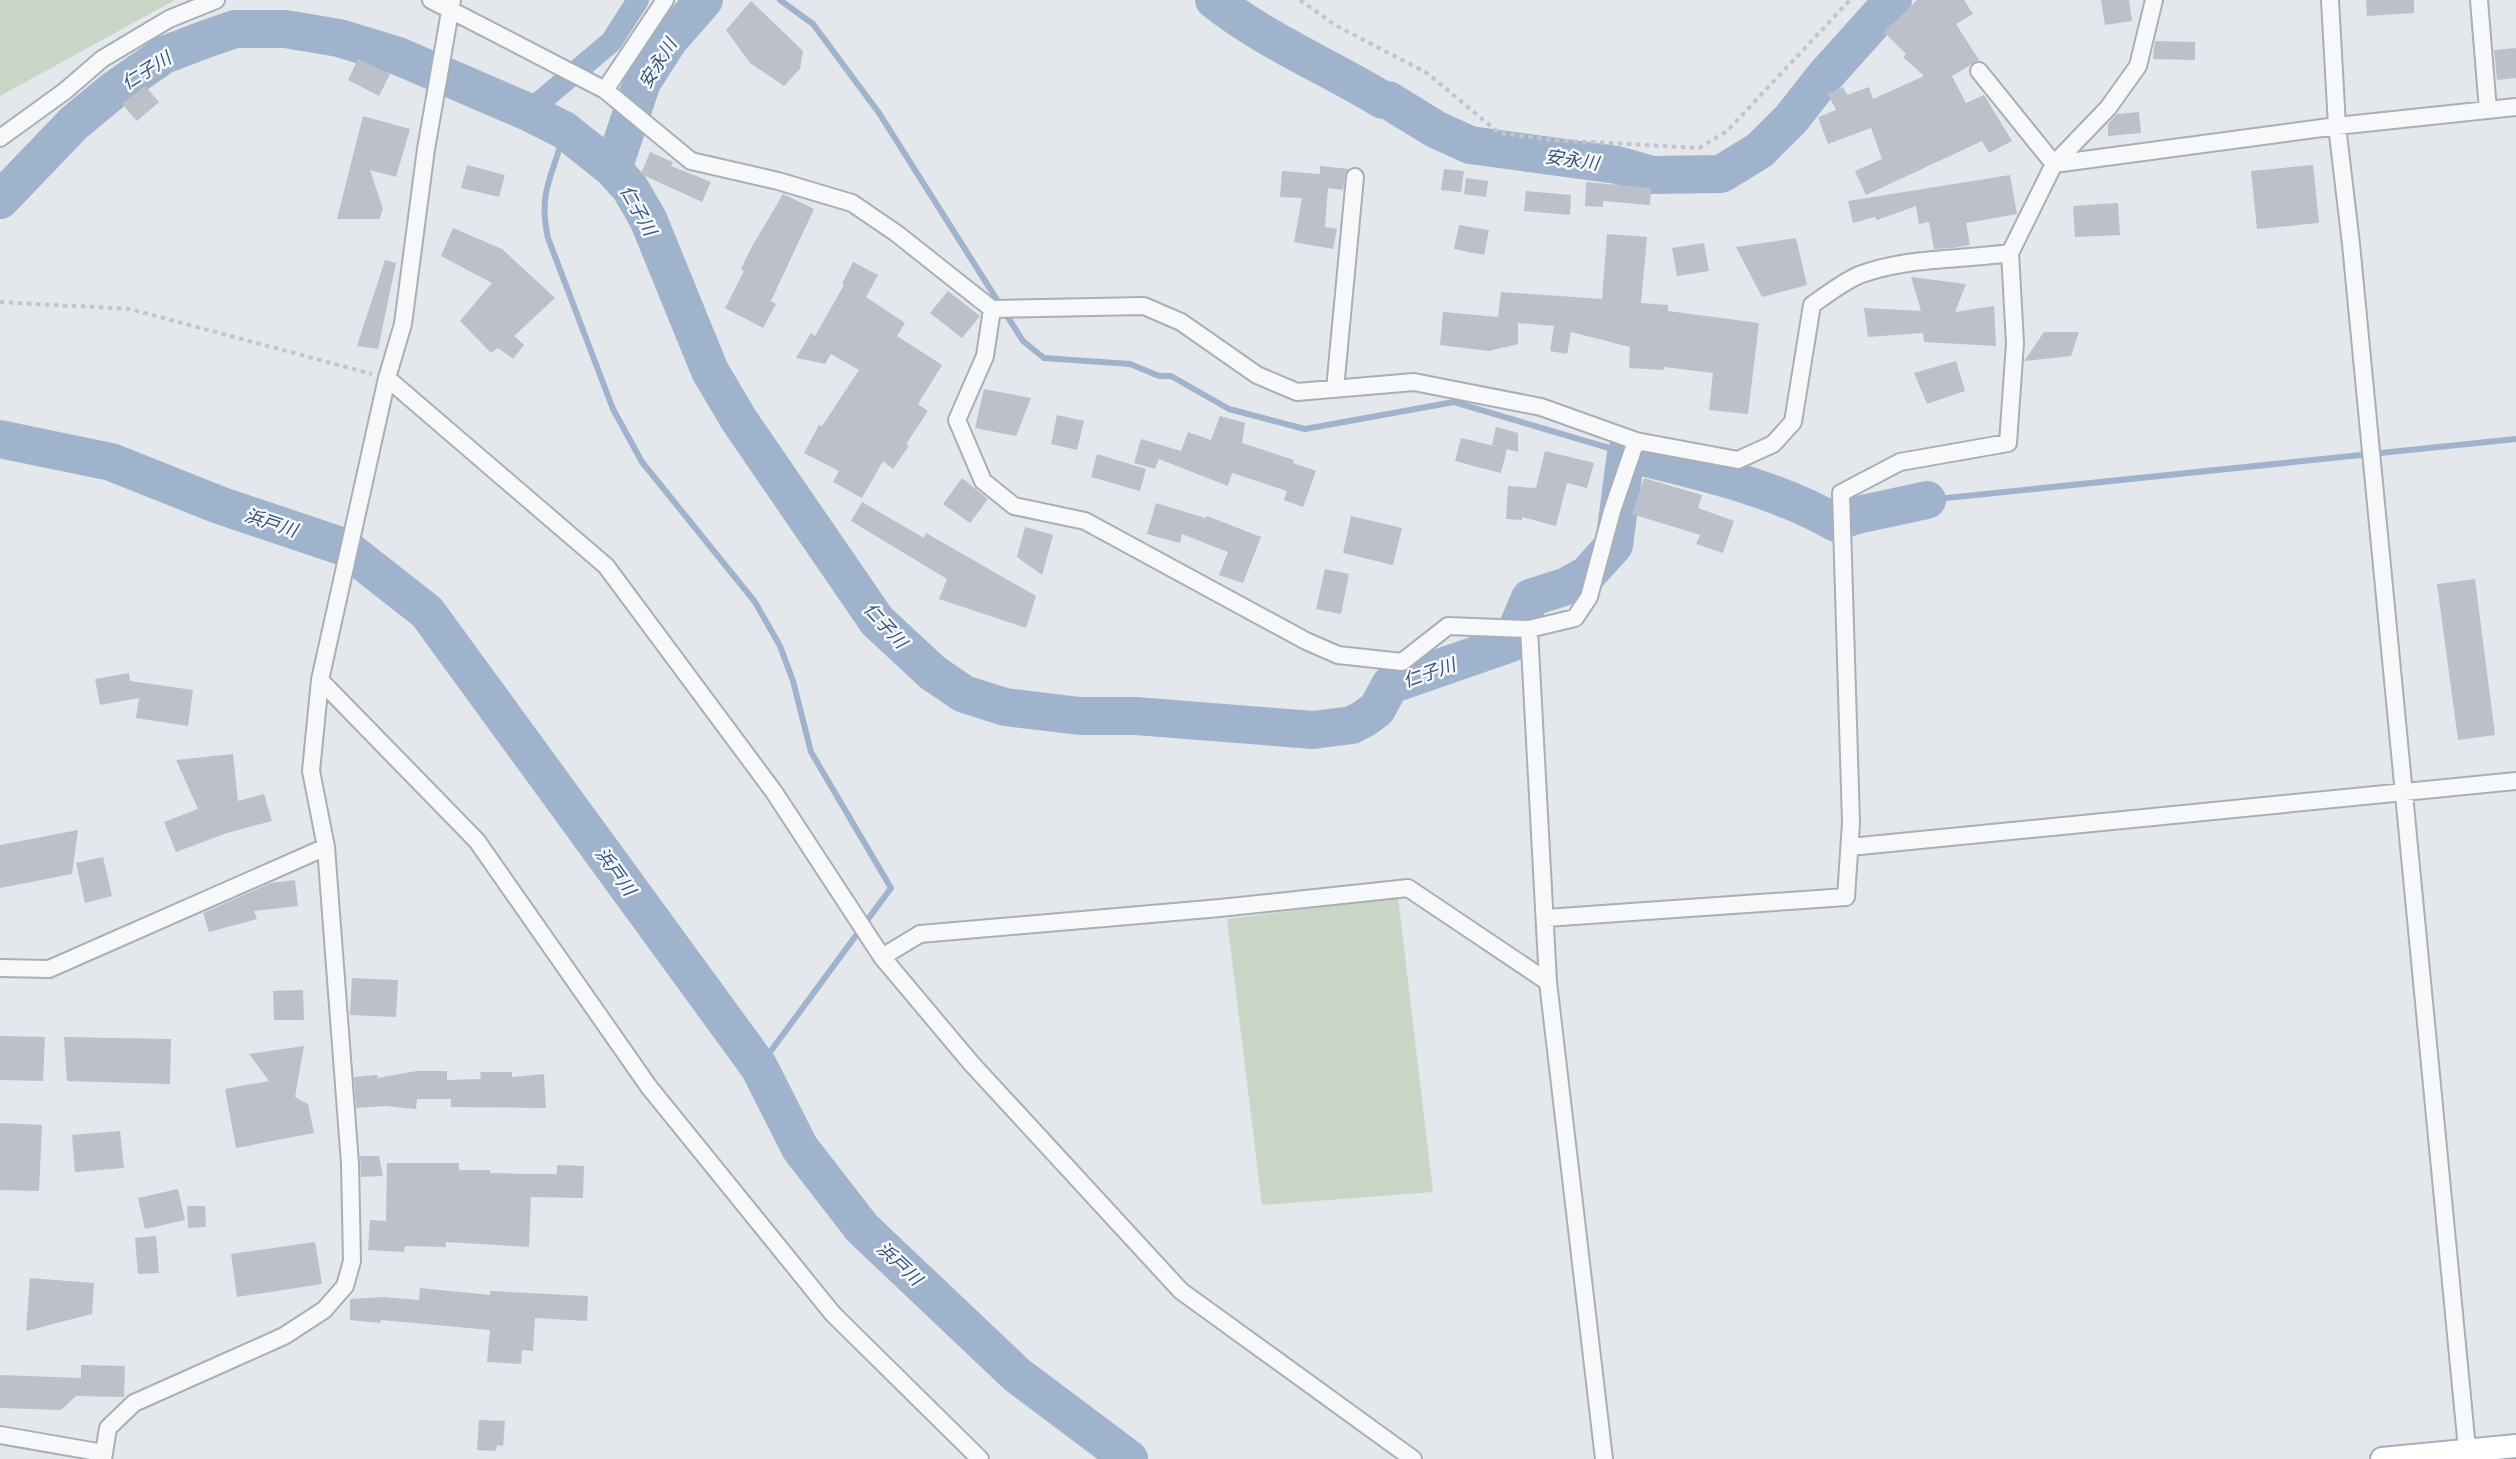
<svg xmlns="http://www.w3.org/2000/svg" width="2516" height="1459" font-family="Manrope,'Noto Sans JP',sans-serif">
  <rect width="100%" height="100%" fill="#e4e7ec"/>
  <path fill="#c9d6c5" d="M0,0H175L0,96Z
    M1398,897L1433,1192L1262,1205L1227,919Z"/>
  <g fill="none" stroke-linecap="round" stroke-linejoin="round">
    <path stroke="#9fb4cc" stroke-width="6" d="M780,0L813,24L879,113L1023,341L1044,358L1130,364L1159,376H1171L1229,409L1305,429L1454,402L1626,453
      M564,130C555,175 537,188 548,238L613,409L642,462L755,602L780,646L793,681L811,752L891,888L759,1067
      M1927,500L2516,439"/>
    <path stroke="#9fb4cc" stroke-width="22" d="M528,112L611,42L638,0"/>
    <path stroke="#9fb4cc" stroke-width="38" d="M1214,0C1264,40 1327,66 1383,100H1388L1435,129L1470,145L1617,165L1652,175L1721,174L1760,150L1791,119L1824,77L1893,0
      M613,169L642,82L669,40L704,0
      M0,200L74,123L115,89L164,55L206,39L235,29H285L339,38L398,56L528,112L564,130L613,169L630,188L648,219L710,371L739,420L877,621L933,673L964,694L1005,707L1080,716H1136L1313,730L1352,725L1365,718L1377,709L1390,685L1511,643L1530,598L1567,586L1587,575L1614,545L1626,453C1698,471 1771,486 1836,523L1853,516L1927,500
      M0,439L111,462L219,505L344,547L427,612L759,1067L800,1148L862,1228L1017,1375L1129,1459"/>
  </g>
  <path fill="#bbc0ca" d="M1917,0H1964L1973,14L1956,24L1979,60L1952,76L1966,103L1984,95L2012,141L1989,153L1982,141L1866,195L1855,171L1882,159L1871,128L1828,144L1818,117L1836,110L1828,94L1843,87L1847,95L1869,87L1873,99L1924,76L1903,57L1906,54L1884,32Z
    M2101,0H2129L2132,21L2105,25Z
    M2366,0H2414V13L2367,16Z
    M751,1L803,51L800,69L784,86L750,63L726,30Z
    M2155,41L2195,42V60L2153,59Z
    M2516,48V78L2497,80L2494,50Z
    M358,59L390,74L379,96L348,80Z
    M145,86L159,102L137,121L122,104Z
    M2139,112L2141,133L2108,136V124L2117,114Z
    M363,116L410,129L396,177L370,170L383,209L379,219H337Z
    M650,152L673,162L671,166L711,182L702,202L641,174Z
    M467,165L505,175L499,197L461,188Z
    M2313,165L2319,223L2257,229L2251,171Z
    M1320,166L1349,169L1345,175L1343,190L1328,188L1325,227L1337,229L1333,249L1294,242L1302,198L1280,197L1282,171L1320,174Z
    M1444,169L1464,171L1461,192L1441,190Z
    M2010,175L2017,214L1966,223L1970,245L1953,248L1934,249L1929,222L1919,224L1916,206L1877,220L1875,217L1853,223L1848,201Z
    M1466,178L1488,181L1486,197L1464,194Z
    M1586,182L1651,188L1650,205L1603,201V207L1585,206Z
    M1526,191L1571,195L1570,215L1524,211Z
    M783,194L814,209L771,301L776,304L763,328L725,308L744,271L741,269L750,250Z
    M2118,203L2120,235L2075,237L2073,206Z
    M1459,225L1489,230L1484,255L1454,249Z
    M453,228L502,249L555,298L514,336L524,345L513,359L498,348L491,353L460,321L492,283L441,256Z
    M1607,234L1647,237L1641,303L1668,305V311L1759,323L1748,414L1709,410L1713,373L1664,367V370L1629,368L1630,347L1571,332L1567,354L1550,351L1554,326L1518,323V344L1489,351L1440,345L1443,312L1498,317L1501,292L1602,299Z
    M1796,238L1807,285L1762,297L1736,247Z
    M1704,243L1709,271L1677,276L1672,248Z
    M385,260L396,263L378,349L357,346Z
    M853,262L878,275L866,297L905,323L897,336L942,365L918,404L928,411L906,444L909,446L893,469L883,461L862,498L833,482L839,471L804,453L819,425L822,426L859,370L831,354L825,364L796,358L811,333L815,336L844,285L842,284Z
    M1911,277L1966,284L1955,312L1994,306L1996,346L1924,342L1923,333L1868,337L1864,308L1921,311Z
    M948,291L980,316L962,338L930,313Z
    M2044,332H2079L2071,356L2024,361Z
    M1956,361L1965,391L1927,404L1914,373Z
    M984,389L1031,398L1016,436L975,428Z
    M1057,415L1084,421L1077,450L1051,444Z
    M1220,416L1245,423L1242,443L1294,460L1293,463L1316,471L1303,507L1284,500L1287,491L1232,473L1228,486L1159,459L1155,469L1134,463L1141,439L1181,451L1188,432L1211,440Z
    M1496,427L1518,433V452L1492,445Z
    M1461,438L1507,449L1501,473L1455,461Z
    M1545,451L1594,463L1587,488L1567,483L1556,526L1522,517V520L1506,519L1508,486L1536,488Z
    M1097,454L1146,469L1140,491L1091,477Z
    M962,478L988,499L970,523L943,504Z
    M1644,478L1702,495L1698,508L1734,521L1723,553L1696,544L1700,535L1632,514Z
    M862,502L924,538L926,533L1036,596L1026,628L939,599L947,579L851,521Z
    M1156,503L1205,518L1207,516L1261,537L1243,583L1219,575L1228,552L1182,534L1180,543L1147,534Z
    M1351,516L1402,528L1393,565L1343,553Z
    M1025,527L1053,535L1042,575L1017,557Z
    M1325,569L1349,574L1341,614L1316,609Z
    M2475,579L2495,735L2458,740L2437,584Z
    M129,673L130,681L193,690L188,726L136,718L139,698L100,705L95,679Z
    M233,754L238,801L264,794L272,821L227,833L176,852L164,822L198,809L176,760Z
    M78,830L72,874L0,888V845Z
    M103,857L112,896L85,903L76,863Z
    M295,880L298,906L254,911L257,919L209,932L203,913L271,883Z
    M352,978L398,980L396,1017L350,1015Z
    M303,990L304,1020H274L273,991Z
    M0,1036L45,1037L43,1081L0,1080Z
    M64,1037L171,1039L170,1084L67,1081Z
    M304,1046L295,1097L308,1104L314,1133L236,1148L225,1089L269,1081L249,1054Z
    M417,1071H447V1080L481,1079L480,1072H512V1077L544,1074L546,1108L451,1107V1099H417L416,1109L385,1106L356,1108L354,1077L377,1075L378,1078Z
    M0,1123L42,1125L39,1191L0,1190Z
    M120,1131L124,1168L75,1172L72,1135Z
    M360,1156H379L383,1176L361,1177Z
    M387,1163H459V1170H490V1173L523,1174H557V1165L584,1166L583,1198L531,1197L529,1247L446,1242V1247L405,1246L404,1252L368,1250L370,1220L386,1221Z
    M178,1189L185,1220L145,1229L138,1198Z
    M187,1206H205L206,1227L188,1228Z
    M156,1236L159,1273L138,1274L135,1238Z
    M315,1242L322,1284L237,1297L231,1254Z
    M30,1278L94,1283L92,1314L26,1331Z
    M420,1288L490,1295V1291L588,1296L587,1321L535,1318L533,1351L522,1350L521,1364L487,1362L490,1330L381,1320L380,1323L350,1320V1299L384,1297L419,1300Z
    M81,1365L125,1366L124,1397L76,1396L61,1410L0,1408V1375L81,1378Z
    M479,1420L505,1421L503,1446L497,1445L496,1451L477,1450Z"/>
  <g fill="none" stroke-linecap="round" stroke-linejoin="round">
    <defs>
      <path id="street" d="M431,0L605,90L691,161L778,181L852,203L896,233L992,309L1144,306L1181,322L1257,375L1297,392L1414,382L1541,407L1636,441L1738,460L1773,444L1793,422L1812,305C1826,295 1843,282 1859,275C1907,257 1960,260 2010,253
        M2330,0L2337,126L2351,244L2468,1459
        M2479,0L2488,110
        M1979,71L2054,164
        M605,90L665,0
        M0,138L65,91L102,59L169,19L216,0
        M2054,164L2337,126L2516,107
        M992,309L985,356L957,420L983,481L1014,506L1085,521L1306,641L1338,655L1402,662L1448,626L1529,629L1575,618L1589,597L1612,511L1636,441
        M387,378L606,566L774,792L882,957L971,1063L1181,1291L1413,1459
        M1335,389L1355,177
        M1529,629L1548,982L1604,1459
        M320,680L477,841L649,1087L833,1314L980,1459
        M1850,847L2516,781
        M1546,918L1846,897L1851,823L1841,493L1900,462L2008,443L2015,343L2010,253L2054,164L2108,108L2138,66L2154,0
        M882,957L920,934L1220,908L1408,888L1548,982
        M0,968L49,969L326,847
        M0,1435L103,1453
        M103,1459L108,1428L134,1403L284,1336L324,1310L345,1286L352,1261L350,1164L326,847L311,771L320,680L387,378L403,324L426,149L452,0"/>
      <path id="secondary" d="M2382,1459L2516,1446"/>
    </defs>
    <use href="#street" stroke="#a9aeb7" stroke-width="20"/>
    <use href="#secondary" stroke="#a9aeb7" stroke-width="26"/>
    <path stroke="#c2c5cb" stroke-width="4" stroke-dasharray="4.5 4.5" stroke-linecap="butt" d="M1300,0L1335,25L1427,73L1499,133L1552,140L1699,148L1727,131L1850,0
      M0,302L130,309L372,374"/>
    <use href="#street" stroke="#f7f8fa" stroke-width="16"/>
    <use href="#secondary" stroke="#fff" stroke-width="22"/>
  </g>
  <g text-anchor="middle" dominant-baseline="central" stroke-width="5" stroke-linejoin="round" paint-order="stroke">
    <g font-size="18" font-style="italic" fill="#34527a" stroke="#f4f6f9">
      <text transform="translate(657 63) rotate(-58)">安永川</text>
      <text transform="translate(146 70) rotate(-32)">仁子川</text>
      <text transform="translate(1572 159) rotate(8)">安永川</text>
      <text transform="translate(639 210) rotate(61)">仁子川</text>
      <text transform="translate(271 522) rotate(18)">浜戸川</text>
      <text transform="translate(886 625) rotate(48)">仁子川</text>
      <text transform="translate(1429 672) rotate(-19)">仁子川</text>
      <text transform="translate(616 871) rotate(54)">浜戸川</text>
      <text transform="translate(900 1263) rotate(43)">浜戸川</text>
    </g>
  </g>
</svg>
